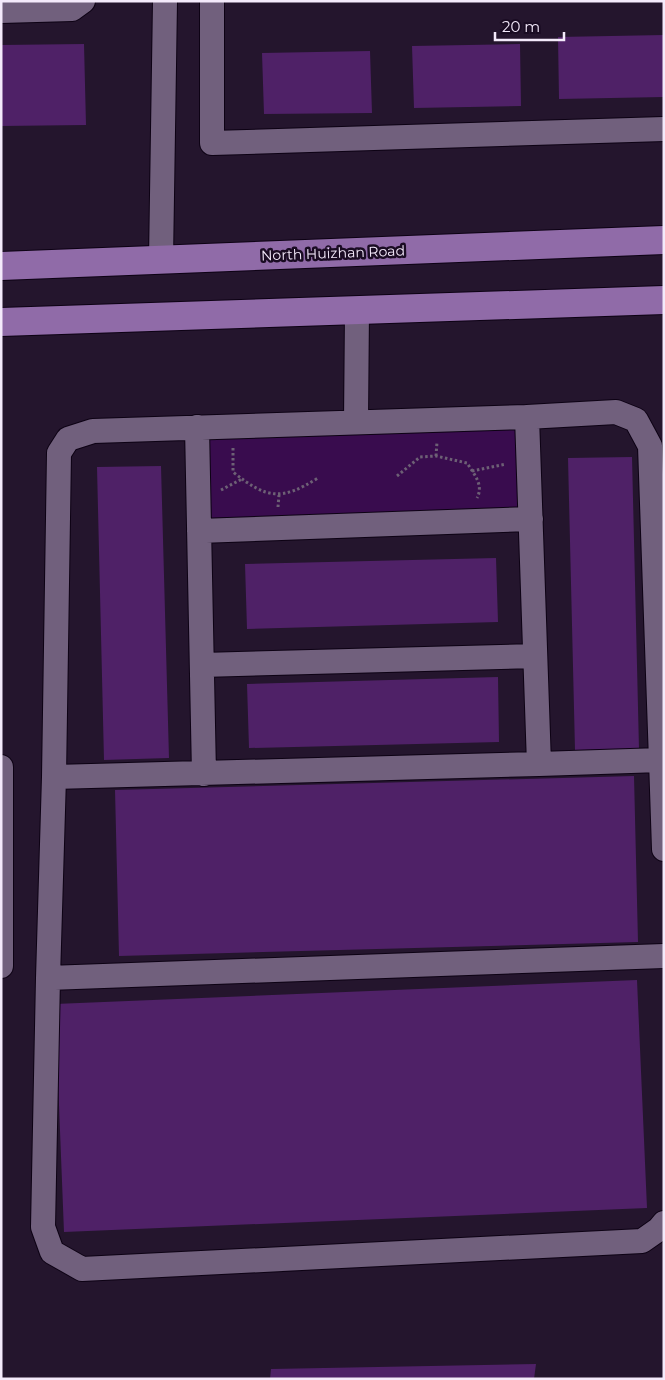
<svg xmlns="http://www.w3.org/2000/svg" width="665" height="1380" font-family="Montserrat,sans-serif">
  <rect width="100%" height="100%" fill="#24152d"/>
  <path fill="#390c4e" d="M527,417L531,519L199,531L197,427Z"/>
  <path fill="#4f2167" d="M664,35V97L559,99L558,37Z
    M84,44L86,125L1,126V45Z
    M520,44L521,106L414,108L412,46Z
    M370,51L372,113L264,114L262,53Z
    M632,457L639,749L575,750L568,458Z
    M161,466L169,758L104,760L97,467Z
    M496,558L498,622L247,629L245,564Z
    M498,677L499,742L249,748L247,684Z
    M634,776L638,942L119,956L115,790Z
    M637,980L647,1208L64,1232L55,1004Z
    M536,1364L534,1379H270L271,1369Z"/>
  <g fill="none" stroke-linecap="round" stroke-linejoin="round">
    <defs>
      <path id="minor" d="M212,1V143L664,129
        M1,11L72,9L83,1
        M161,260L165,1
        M527,417L616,412L636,420L650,446L661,760
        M356,422L357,310
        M197,427L204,774
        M199,531L531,519
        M202,665L535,656
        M1,767V966
        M54,777L539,764
        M664,849L661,760L539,764L527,417L93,431L68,439L59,453L54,777L48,978L664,956
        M48,978L43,1227L52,1252L82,1269L642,1241L659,1229L664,1223"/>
      <path id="major" d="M1,266L664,240
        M1,322L664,300"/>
    </defs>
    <use href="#minor" stroke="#0d0214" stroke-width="26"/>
    <use href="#major" stroke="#0d0214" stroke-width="30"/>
    <path stroke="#6d6075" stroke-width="3" stroke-dasharray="2.5 2.5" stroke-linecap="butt" d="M233,448V472C267,499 281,501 318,478
      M436,456L437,442
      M472,471L506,464
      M397,476L420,457L436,456L467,463C474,474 484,485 477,498
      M221,490L242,479
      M278,507L279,495"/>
    <use href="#minor" stroke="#71607d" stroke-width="24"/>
    <use href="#major" stroke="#906ba8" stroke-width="28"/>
  </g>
  <g text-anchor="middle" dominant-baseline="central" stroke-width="5" stroke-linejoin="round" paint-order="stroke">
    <g font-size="14" fill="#f4eafb" stroke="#1a0c23">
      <text transform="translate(333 253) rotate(-2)">North Huizhan Road</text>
    </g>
  </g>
  <rect width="665" height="1380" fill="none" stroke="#f4eafb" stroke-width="5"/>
  <path d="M495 32v8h69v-8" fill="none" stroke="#f4eafb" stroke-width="2.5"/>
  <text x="502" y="32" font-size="15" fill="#f4eafb" stroke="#1a0c23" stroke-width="4" paint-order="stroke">20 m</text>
</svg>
